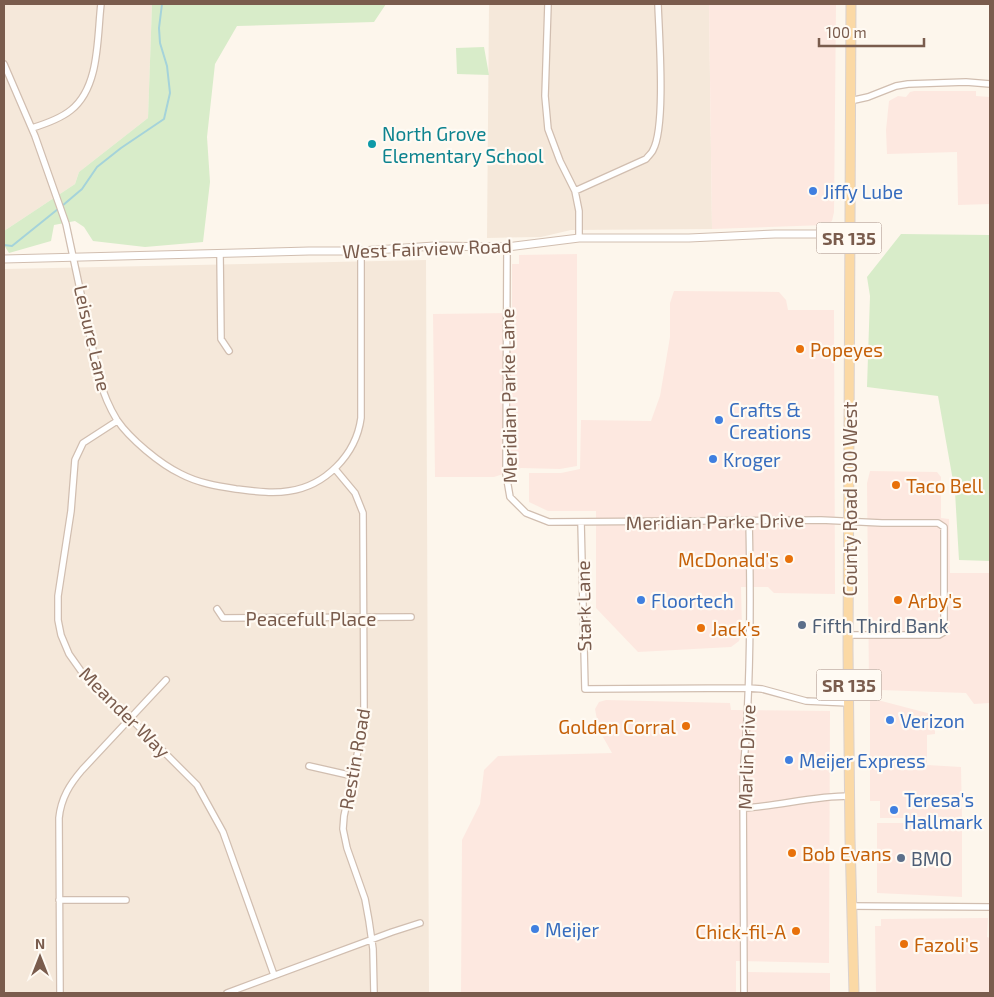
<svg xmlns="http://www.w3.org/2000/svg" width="994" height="997" font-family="'Exo 2',sans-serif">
  <rect width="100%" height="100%" fill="#fdf6ec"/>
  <path fill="#f5e8da" d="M4,4H152L148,118L79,172L75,184L4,231Z
    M489,4H709L712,229L571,230L541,237L487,238Z
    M426,260L429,993H5L4,269Z"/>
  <path fill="#fde8e0" d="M709,4H836L834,212L832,221L825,225L712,229Z
    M976,91V96L990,97V204L958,205L957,152L887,154L886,130L889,101L898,96L906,97L910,92L914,91Z
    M577,254V466L560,469L521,468L494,477H435L433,314L512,313V264H519V255Z
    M674,291L779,292L786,300L788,310H834L835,594L774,593L768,587H741L742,629L739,641L731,647L638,652L596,608V511H548L529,502V473H561L580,469L581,420L651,421L660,396L670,337V303Z
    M870,471L937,472L941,477V518L949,519L950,573H990V703L974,704L966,693L880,690L869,685L867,483Z
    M870,698L935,715V734L927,735V765L961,767L962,818H880V801H870Z
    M606,700L730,703L731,710L830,711L829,963L736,961V993H461L462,840L480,804L484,770L498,756L612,753L599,730L595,709L599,702Z
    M877,823H962V897L877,893Z
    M982,918H988L987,937L990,938V993H876L875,926H881V919Z
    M748,972L830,973V993H748Z"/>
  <path fill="#d8ecc9" d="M152,4H386L374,22L237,26L215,64L207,137L210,182L203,242L145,247L93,241L84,227L75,221L54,225L51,241L9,253L4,245V231L75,184L79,172L148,118Z
    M484,47L489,75L457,74L456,48Z
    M901,234L990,235V561L959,560L955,492L938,396L867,387L870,296L867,277Z"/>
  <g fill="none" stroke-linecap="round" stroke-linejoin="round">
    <path stroke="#a5d3da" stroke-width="2" d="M62,206L82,189L97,167L121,148L164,119L170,93L167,66L160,43L159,28L162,4
      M4,245L12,246L58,209"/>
    <defs>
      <path id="minor" d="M548,4L545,96L548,129L560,161L575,191L579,211V238
        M4,64L35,136L66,224L99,378C103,392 109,407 117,420C130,439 160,464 181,474C198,483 217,486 236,489C253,491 271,494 289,491C325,486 356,455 361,418V251
        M850,101L868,97L896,86L908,84L966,82L990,84
        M32,128C45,124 60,119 71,110C100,87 97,37 101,4
        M575,191L646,159C648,156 652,153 653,150C666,127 659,34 658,4
        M507,247L506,474L510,497L526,513L549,522L821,520L882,523H938L944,527V632L939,635H848
        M220,254L221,339L229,351
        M117,421L83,443L75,460L71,511L58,596V620L61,635L69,654L86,678L130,718L197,785L223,832L274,975
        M335,469L355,493L363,513L364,711L359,746L344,816L343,829L347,848L365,899L369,921L373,949L374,993
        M581,522L585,689L748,688L762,689L806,701L849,703
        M217,609L223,618L411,617
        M309,766L353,776
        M744,808C779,806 813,796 849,796
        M59,900H126
        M851,906L990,907
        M60,993L59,818C61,798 70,784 82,770L166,680
        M227,993L392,932L420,923
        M744,993L743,774C751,689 751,606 749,521"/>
      <path id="tertiary" d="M4,259L309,251H361L434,246L507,247L579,238H689L775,234H849"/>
      <path id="primary" d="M851,4L848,649L850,839L854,993"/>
    </defs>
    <use href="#minor" stroke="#d1beb0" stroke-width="8"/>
    <use href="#tertiary" stroke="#d1beb0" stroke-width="9"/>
    <use href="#primary" stroke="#dad1cd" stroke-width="11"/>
    <use href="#minor" stroke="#fff" stroke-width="5.5"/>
    <use href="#tertiary" stroke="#fff" stroke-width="7"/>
    <use href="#primary" stroke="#fbd9a5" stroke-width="9"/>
  </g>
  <circle fill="#0f9aa8" stroke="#fffaf3" stroke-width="2" cx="372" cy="144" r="5"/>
  <g fill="#3f7fe0" stroke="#fffaf3" stroke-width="2">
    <circle cx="813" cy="191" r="5"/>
    <circle cx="719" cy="420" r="5"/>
    <circle cx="713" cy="459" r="5"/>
    <circle cx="641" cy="600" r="5"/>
    <circle cx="890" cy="720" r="5"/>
    <circle cx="789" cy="760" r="5"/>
    <circle cx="894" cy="810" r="5"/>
    <circle cx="535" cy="929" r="5"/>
  </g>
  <g fill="#e8710a" stroke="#fffaf3" stroke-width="2">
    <circle cx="800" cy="349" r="5"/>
    <circle cx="896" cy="485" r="5"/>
    <circle cx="789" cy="559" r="5"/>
    <circle cx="898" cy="600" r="5"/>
    <circle cx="701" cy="628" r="5"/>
    <circle cx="686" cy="726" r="5"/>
    <circle cx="792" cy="853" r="5"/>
    <circle cx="796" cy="931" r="5"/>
    <circle cx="904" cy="944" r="5"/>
  </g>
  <g fill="#5c6f8a" stroke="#fffaf3" stroke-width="2">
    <circle cx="802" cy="625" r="5"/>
    <circle cx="901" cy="858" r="5"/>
  </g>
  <g text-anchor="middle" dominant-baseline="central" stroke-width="4.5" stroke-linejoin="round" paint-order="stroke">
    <g fill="#fffaf3" stroke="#a28b7f" stroke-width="1">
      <rect x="816.5" y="222.5" width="65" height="31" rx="4"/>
      <rect x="816.5" y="669.5" width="65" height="31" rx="4"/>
    </g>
    <g font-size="18" font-weight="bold" fill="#7a5c4d">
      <text x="849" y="238">SR 135</text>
      <text x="849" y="685">SR 135</text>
    </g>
    <g font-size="19" fill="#0d838f" stroke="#fffaf3" text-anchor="start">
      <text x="382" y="133">North Grove<tspan x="382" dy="22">Elementary School</tspan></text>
    </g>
    <g font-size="19" fill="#366cbe" stroke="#fffaf3" text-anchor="start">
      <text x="823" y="191">Jiffy Lube</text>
      <text x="729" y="409">Crafts &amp;<tspan x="729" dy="22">Creations</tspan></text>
      <text x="723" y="459">Kroger</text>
      <text x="651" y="600">Floortech</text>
      <text x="900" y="720">Verizon</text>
      <text x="799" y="760">Meijer Express</text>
      <text x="904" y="799">Teresa's<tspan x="904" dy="22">Hallmark</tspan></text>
      <text x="545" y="929">Meijer</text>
    </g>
    <g font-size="19" fill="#7a5c4d" stroke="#fffaf3">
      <text transform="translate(427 248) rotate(-2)">West Fairview Road</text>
      <text transform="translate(93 338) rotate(77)">Leisure Lane</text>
      <text transform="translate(508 396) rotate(-91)">Meridian Parke Lane</text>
      <text transform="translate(849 499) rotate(-90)">County Road 300 West</text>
      <text transform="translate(715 521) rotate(-1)">Meridian Parke Drive</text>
      <text transform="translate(583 606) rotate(-91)">Stark Lane</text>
      <text x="311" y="618">Peacefull Place</text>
      <text transform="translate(125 712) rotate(45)">Meander Way</text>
      <text transform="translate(746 757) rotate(-88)">Marlin Drive</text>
      <text transform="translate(354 759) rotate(-80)">Restin Road</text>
    </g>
    <g font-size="19" fill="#c56008" stroke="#fffaf3" text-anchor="start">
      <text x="810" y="349">Popeyes</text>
      <text x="906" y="485">Taco Bell</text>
      <text x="779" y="559" text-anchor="end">McDonald's</text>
      <text x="908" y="600">Arby's</text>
      <text x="711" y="628">Jack's</text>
      <text x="676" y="726" text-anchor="end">Golden Corral</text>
      <text x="802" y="853">Bob Evans</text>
      <text x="786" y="931" text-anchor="end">Chick-fil-A</text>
      <text x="914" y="944">Fazoli's</text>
    </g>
    <g font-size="19" fill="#4e5e75" stroke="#fffaf3" text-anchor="start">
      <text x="812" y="625">Fifth Third Bank</text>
      <text x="911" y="858">BMO</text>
    </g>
  </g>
  <rect width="994" height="997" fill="none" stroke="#7a5c4d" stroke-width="10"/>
  <g transform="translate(40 957)" stroke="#fffaf3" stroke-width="4" paint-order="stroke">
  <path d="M0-4L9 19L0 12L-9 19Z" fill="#7a5c4d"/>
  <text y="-8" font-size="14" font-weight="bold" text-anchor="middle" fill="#7a5c4d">N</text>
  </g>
  <path d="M819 38v8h105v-8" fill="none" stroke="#7a5c4d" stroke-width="2.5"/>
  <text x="826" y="38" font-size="15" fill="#7a5c4d" stroke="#fffaf3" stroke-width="4" paint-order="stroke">100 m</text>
</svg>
